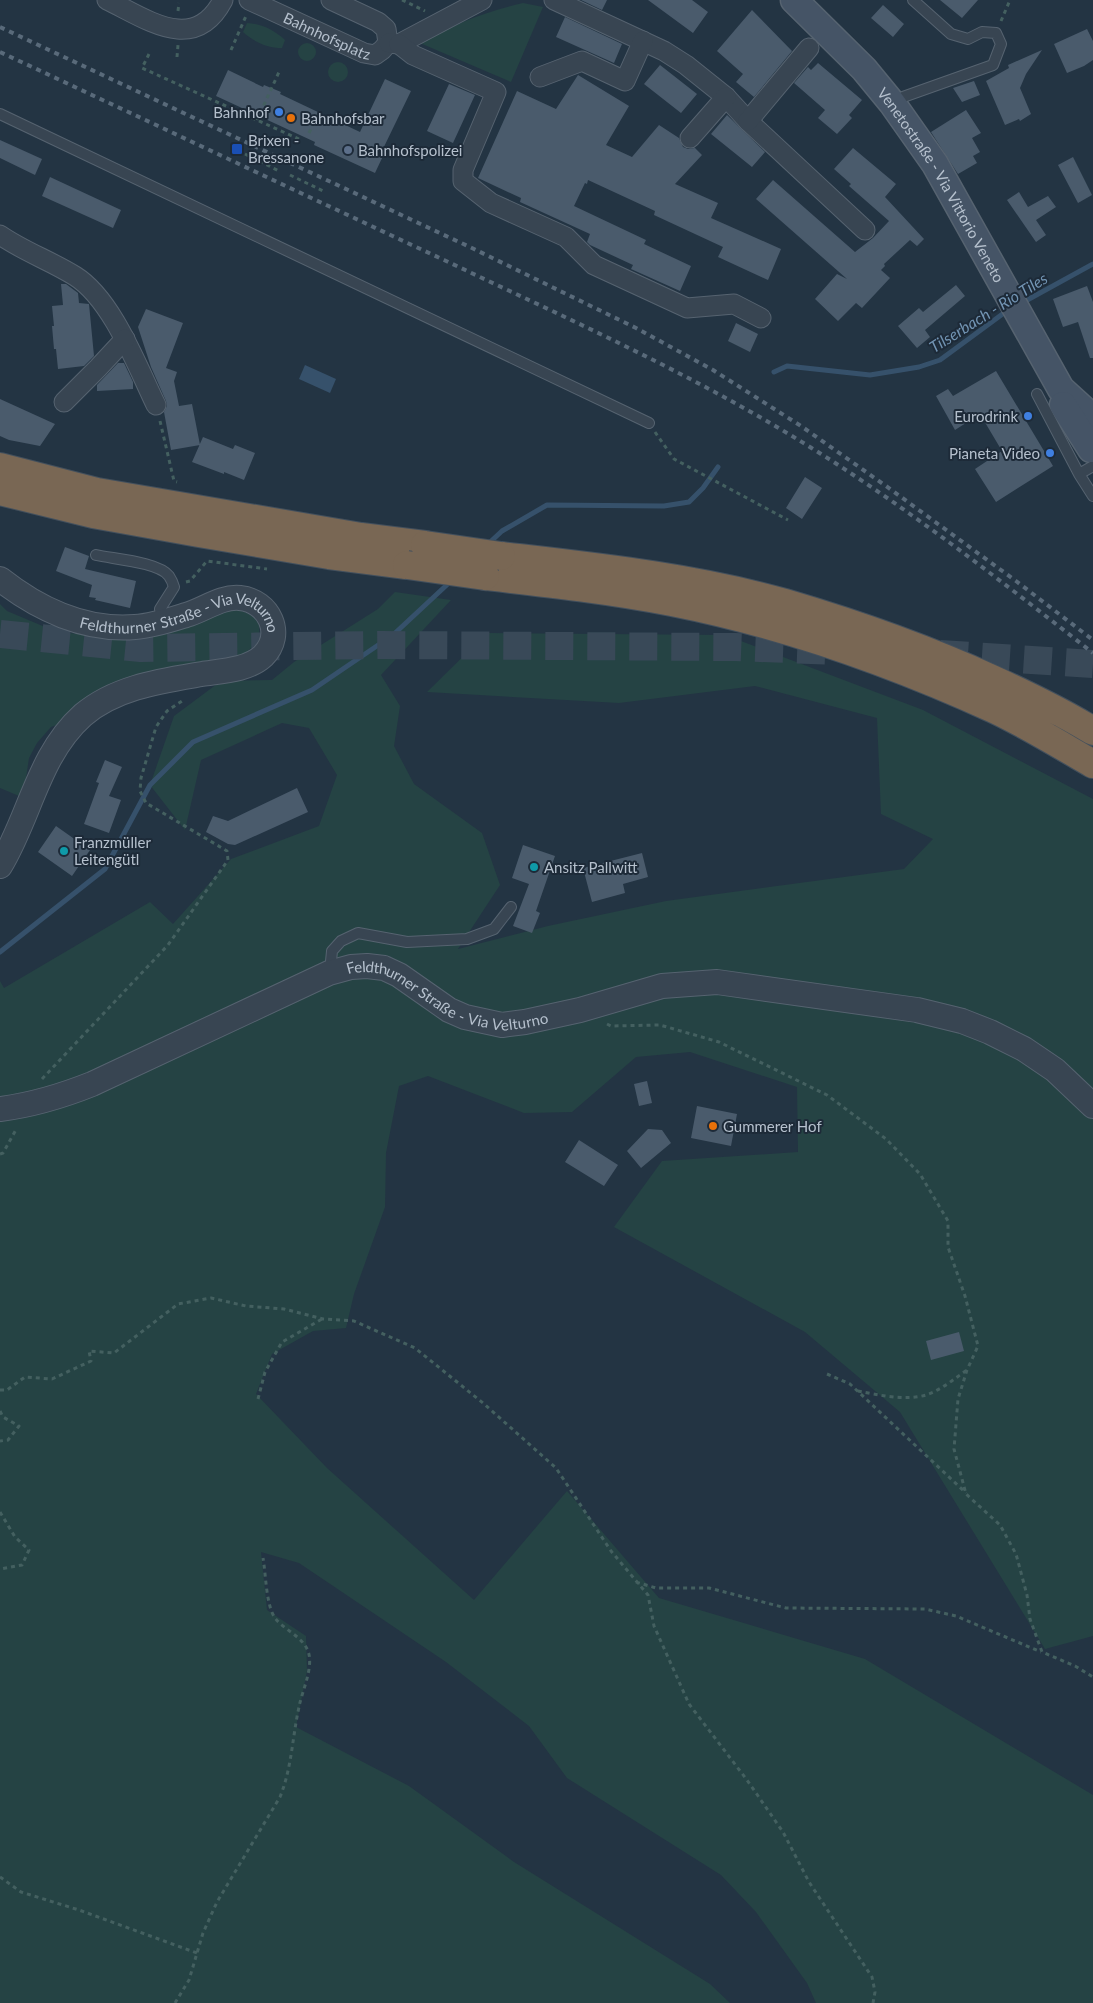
<svg xmlns="http://www.w3.org/2000/svg" width="1093" height="2003" font-family="Lato,sans-serif">
  <rect width="100%" height="100%" fill="#233443"/>
  <path fill="#254344" d="M523,3L543,7L511,82L420,43C451,25 488,11 523,3Z
    M247,23C262,24 274,30 285,40L282,48C267,48 254,42 243,32Z
    M298 52a9 9 0 1 1 18 0a9 9 0 1 1-18 0Z
    M328 72a10 10 0 1 1 20 0a10 10 0 1 1-20 0Z
    M395,592L451,600L381,675L400,706L394,746L414,784L482,833L500,885L458,949L548,926L666,901L904,869L933,839L881,814L877,718L755,686L619,703L427,692L487,633L725,635L923,710L1093,799V1636L1045,1649L900,1412L805,1332L614,1227L662,1161L798,1152L797,1087L690,1052L636,1057L572,1112L524,1113L428,1076L399,1086L386,1153L385,1207L354,1294L346,1328L313,1331L272,1354L256,1394L327,1468L474,1600L567,1491L659,1598L865,1659L1093,1795V2003H816L807,1983L756,1912L721,1875L567,1778L529,1726L446,1662L299,1563L261,1552L267,1610L306,1636L307,1671L296,1727L409,1786L514,1862L710,1984L730,2003H0V981L4,988L150,902L173,924L231,859L319,826L337,775L309,728L282,723L201,760L185,830L150,785L174,716L221,681L272,680L294,662L378,609Z
    M0,604L7,611L57,632L102,636L228,609C247,609 269,620 255,643C251,650 243,654 237,658L51,727L37,743L29,758L26,778L19,796L0,788Z"/>
  <path fill="#36516b" d="M305,365L336,379L330,393L299,379Z"/>
  <g fill="none" stroke-linecap="round" stroke-linejoin="round">
    <path stroke="#36516b" stroke-width="5" d="M1020,304L1093,264
      M774,372L787,366L870,375L919,367L940,360L1008,310
      M487,545L502,531L547,505L664,506L689,502L703,488L718,467
      M0,952L105,869L150,785L193,742L312,690L393,635L451,581"/>
  </g>
  <path fill="#4a5b6c" d="M581,0H607L602,10Z
    M648,0H692L708,12L693,33Z
    M940,0H978L962,18Z
    M883,5L904,24L893,37L871,18Z
    M752,10L792,51L754,97L736,82L743,74L717,51Z
    M565,17L622,44L614,63L556,37Z
    M1087,29L1093,41V60L1084,66L1067,73L1054,44Z
    M1042,50L1026,74L1020,88L1031,114L1020,121L1019,119L1005,125L986,81L1009,68L1008,65Z
    M818,63L862,100L849,115L852,118L837,134L818,118L825,110L794,83L808,67L811,70Z
    M660,65L697,94L681,113L644,84Z
    M228,70L263,87L264,85L281,92L280,94L360,132L385,79L411,91L380,155L383,156L375,173L314,145L315,142L216,96Z
    M578,75L629,106L606,145L632,157L659,125L679,138L683,147L688,149L695,148L702,155L675,184L718,203L711,218L781,249L768,280L718,257L723,247L654,215L655,211L588,180L587,184L585,183L574,206L646,240L644,244L691,266L680,291L631,269L633,265L590,245L587,242L590,234L520,202L521,198L478,178L517,91L556,109Z
    M974,81L980,95L962,102L953,88Z
    M449,84L475,95L453,143L427,131Z
    M966,110L981,133L972,138L980,152L973,156L977,163L958,174L931,132Z
    M727,115L765,152L752,167L711,134Z
    M0,140L42,159L35,175L0,158Z
    M853,148L896,184L885,197L924,239L917,246L910,240L884,264L885,266L881,270L890,278L862,308L856,303L838,321L815,299L837,274L847,279L756,199L773,180L855,252L873,238L889,221L849,186L851,184L834,169Z
    M1073,157L1092,195L1078,203L1058,165Z
    M50,177L121,210L113,228L42,196Z
    M1019,192L1028,207L1048,196L1056,207L1036,220L1046,235L1036,242L1007,200Z
    M61,284H66L78,293L79,303L89,304L94,356L84,366L58,369L56,349H54L52,326H54L52,306L63,305Z
    M956,285L965,296L925,330L930,337L917,348L898,326L919,308L923,312Z
    M1087,286L1093,302V358H1090L1078,322L1063,327L1053,299Z
    M146,309L183,323L166,368L177,372L174,381L179,406L192,404L200,445L171,450L164,412L167,406L166,401L151,367L138,327Z
    M736,323L758,334L750,352L728,341Z
    M118,363H124L133,382V389L97,391V385Z
    M996,371L1053,466L996,502L975,469L1002,451L980,414L955,430L936,396L948,389L953,396Z
    M0,399L55,424L40,446L9,440L0,436Z
    M203,437L233,449L235,445L255,453L244,480L224,472V474L192,462Z
    M805,477L822,488L802,519L786,508Z
    M65,547L89,556L85,569L136,581L130,608L95,600L96,598L89,597L92,585L56,571Z
    M105,760L122,767L109,796L121,800L109,833L84,824L99,783L96,782Z
    M297,788L308,812L235,845L228,844L206,832L213,816L228,821Z
    M56,826L90,850L72,876L38,852Z
    M523,845L555,856L536,911L540,913L532,933L513,926L529,884L512,878Z
    M642,853L648,877L623,884L625,893L592,902L583,868Z
    M647,1081L652,1103L639,1106L634,1084Z
    M697,1106L737,1114L731,1146L691,1138Z
    M648,1129L662,1130L671,1143L641,1168L627,1151Z
    M579,1140L618,1165L604,1186L565,1162Z
    M959,1332L964,1351L931,1360L926,1341Z"/>
  <g fill="none" stroke-linecap="round" stroke-linejoin="round">
    <path stroke="#394958" stroke-width="28" stroke-dasharray="28 14" stroke-linecap="butt" d="M0,634L141,648L382,645L735,647L839,651
      M940,654L1093,664"/>
    <defs>
      <path id="service" d="M893,103L903,97L993,65L1001,44L996,33L982,32L968,39L951,34L913,0
        M0,114L649,423
        M1037,394L1079,474
        M1093,466L1079,474L1093,496
        M96,555C113,559 159,562 169,576C171,579 173,583 174,587L160,609L162,622
        M330,972L332,951L341,941L358,933L407,942L467,939L494,929L511,907"/>
      <g id="minor">
        <path d="M107,0C147,19 194,55 223,0"/>
        <path id="s1" d="M249,0L364,53L375,55L382,50L388,43L386,29L378,22L331,0"/>
        <path d="M554,0L664,51L686,65L726,97L748,121L865,230"/>
        <path d="M389,43L399,44L482,0"/>
        <path d="M399,44L413,55L496,92L463,170V181L491,203L566,237L594,265L687,308L734,304L761,318"/>
        <path d="M540,77L582,61L625,81L643,41"/>
        <path d="M748,121L809,48"/>
        <path d="M690,138L726,97"/>
        <path d="M0,235C23,251 51,261 75,276C112,299 137,366 156,405"/>
        <path d="M64,402L98,368L125,339"/>
      </g>
      <g id="tertiary">
        <path id="s2" d="M0,579C38,609 85,631 135,627C152,626 170,620 186,615C204,610 221,596 240,598C269,601 285,634 263,656C248,670 222,671 202,674C161,681 116,687 83,715C38,755 30,817 0,866"/>
        <path id="s3" d="M0,1109C32,1105 62,1096 92,1084L329,973L351,967L367,966L384,968L399,975L449,1010L465,1017L502,1025L525,1022L580,1010L662,986L717,982L917,1010L962,1021L990,1032L1024,1049L1055,1070L1093,1106"/>
      </g>
      <g id="secondary">
        <path id="s4" d="M794,0L864,69L892,103L935,164L1061,389L1093,418"/>
        <path d="M1063,405L1091,449"/>
      </g>
      <path id="motorway" d="M0,467L97,492L361,537L425,545
        M0,491L93,514L199,533L329,555L407,565
        M501,556C596,567 693,577 785,603C856,624 925,648 992,679C1027,695 1061,711 1093,731
        M485,576C547,583 610,590 672,602C783,624 891,662 994,709C1028,725 1060,745 1093,764"/>
    </defs>
    <use href="#service" stroke="#566370" stroke-width="12"/>
    <use href="#minor" stroke="#566370" stroke-width="21"/>
    <use href="#tertiary" stroke="#566370" stroke-width="26"/>
    <use href="#secondary" stroke="#566370" stroke-width="29"/>
    <use href="#motorway" stroke="#43505d" stroke-width="30"/>
    <path stroke="#446060" stroke-width="3" stroke-dasharray="4 4" stroke-linecap="butt" d="M402,0L425,11
      M178,11L179,3
      M1001,21L1010,0
      M231,50L246,16
      M149,54L142,68L301,140
      M177,57L178,45
      M257,120L279,72
      M309,133L318,114
      M245,154L279,171
      M290,175L323,191
      M160,421L174,481L177,482
      M655,432L674,459L788,520
      M186,582L190,581L207,561L267,569
      M607,1024L611,1026L660,1025L719,1042L827,1095L886,1139L920,1174L948,1221V1247L965,1296L978,1346L967,1370L958,1399L954,1449L966,1494L1000,1525L1016,1554L1027,1595L1030,1619L1042,1652L1075,1666L1093,1677
      M42,1079L168,945L228,860L227,851L146,803L140,791L141,778L156,727L167,711L185,699
      M0,1154L3,1153L17,1128
      M827,1374L850,1384L966,1493
      M0,1390H7L25,1377L52,1379L91,1361L89,1351L114,1353L178,1304L211,1298L246,1306L284,1309L323,1319L354,1321L415,1348L483,1403L556,1468L611,1551L648,1595L654,1626L689,1704L747,1780L783,1832L809,1882L872,1977L875,1992L873,2003
      M858,1391C878,1395 906,1401 926,1395C941,1390 954,1379 967,1370
      M258,1399L265,1372L282,1342L322,1319
      M0,1411L3,1417L19,1426L8,1440L0,1441
      M0,1512L15,1537L29,1550L22,1565L0,1569
      M636,1582L656,1588H709L786,1608L925,1609L956,1616L1041,1652
      M0,1877L21,1892L79,1910L197,1953
      M175,2003L189,1980L203,1933L217,1902L280,1797C292,1767 292,1739 299,1707C302,1691 314,1667 308,1651C302,1636 284,1630 275,1618C266,1605 266,1575 263,1558"/>
    <use href="#service" stroke="#384552" stroke-width="10"/>
    <use href="#minor" stroke="#384552" stroke-width="19"/>
    <use href="#tertiary" stroke="#384552" stroke-width="24"/>
    <use href="#secondary" stroke="#455466" stroke-width="26"/>
    <use href="#motorway" stroke="#796754" stroke-width="28"/>
    <path stroke="#596a7a" stroke-width="4" stroke-dasharray="5 5" stroke-linecap="butt" d="M0,27L474,249L636,328L713,370L801,426L886,486L1016,581L1093,640
      M0,52C148,121 296,191 444,260C562,316 681,369 792,436C898,500 996,577 1093,653"/>
    <defs>
      <path id="motorway-bridge" d="M425,545L501,556
        M407,565L485,576"/>
    </defs>
    <use href="#motorway-bridge" stroke="#43505d" stroke-width="30" stroke-linecap="butt"/>
    <use href="#motorway-bridge" stroke="#796754" stroke-width="28"/>
  </g>
  <g fill="#3f7fe0" stroke="#1d2a38" stroke-width="2">
    <circle cx="279" cy="112" r="5"/>
    <circle cx="1028" cy="416" r="5"/>
    <circle cx="1050" cy="453" r="5"/>
  </g>
  <g fill="#e8710a" stroke="#1d2a38" stroke-width="2">
    <circle cx="291" cy="118" r="5"/>
    <circle cx="713" cy="1126" r="5"/>
  </g>
  <rect fill="#1a4fb4" stroke="#1d2a38" stroke-width="2" x="231" y="143" width="12" height="12" rx="2.5"/>
  <circle fill="#5c6f8a" stroke="#1d2a38" stroke-width="2" cx="348" cy="150" r="5"/>
  <g fill="#0f9aa8" stroke="#1d2a38" stroke-width="2">
    <circle cx="64" cy="851" r="5"/>
    <circle cx="534" cy="867" r="5"/>
  </g>
  <g text-anchor="middle" dominant-baseline="central" stroke-width="4" stroke-linejoin="round" paint-order="stroke">
    <g font-size="15" fill="#b5c0cd" stroke="#1d2a38">
      <text stroke="none"><textPath href="#s1" startOffset="86">Bahnhofsplatz</textPath></text>
      <text stroke="none"><textPath href="#s4" startOffset="238">Venetostraße - Via Vittorio Veneto</textPath></text>
      <text stroke="none"><textPath href="#s2" startOffset="200">Feldthurner Straße - Via Velturno</textPath></text>
      <text stroke="none"><textPath href="#s3" startOffset="484">Feldthurner Straße - Via Velturno</textPath></text>
    </g>
    <g font-size="15" fill="#b5c0cd" stroke="#1d2a38" text-anchor="start">
      <text x="269" y="112" text-anchor="end">Bahnhof</text>
      <text x="301" y="118">Bahnhofsbar</text>
      <text x="248" y="140">Brixen -<tspan x="248" dy="17">Bressanone</tspan></text>
      <text x="358" y="150">Bahnhofspolizei</text>
      <text x="1018" y="416" text-anchor="end">Eurodrink</text>
      <text x="1040" y="453" text-anchor="end">Pianeta Video</text>
      <text x="74" y="842">Franzmüller<tspan x="74" dy="17">Leitengütl</tspan></text>
      <text x="544" y="867">Ansitz Pallwitt</text>
      <text x="723" y="1126">Gummerer Hof</text>
    </g>
    <g font-size="16" font-style="italic" fill="#7294b3" stroke="#1d2a38">
      <text transform="translate(988 312) rotate(-32)">Tilserbach - Rio Tiles</text>
    </g>
  </g>
</svg>
